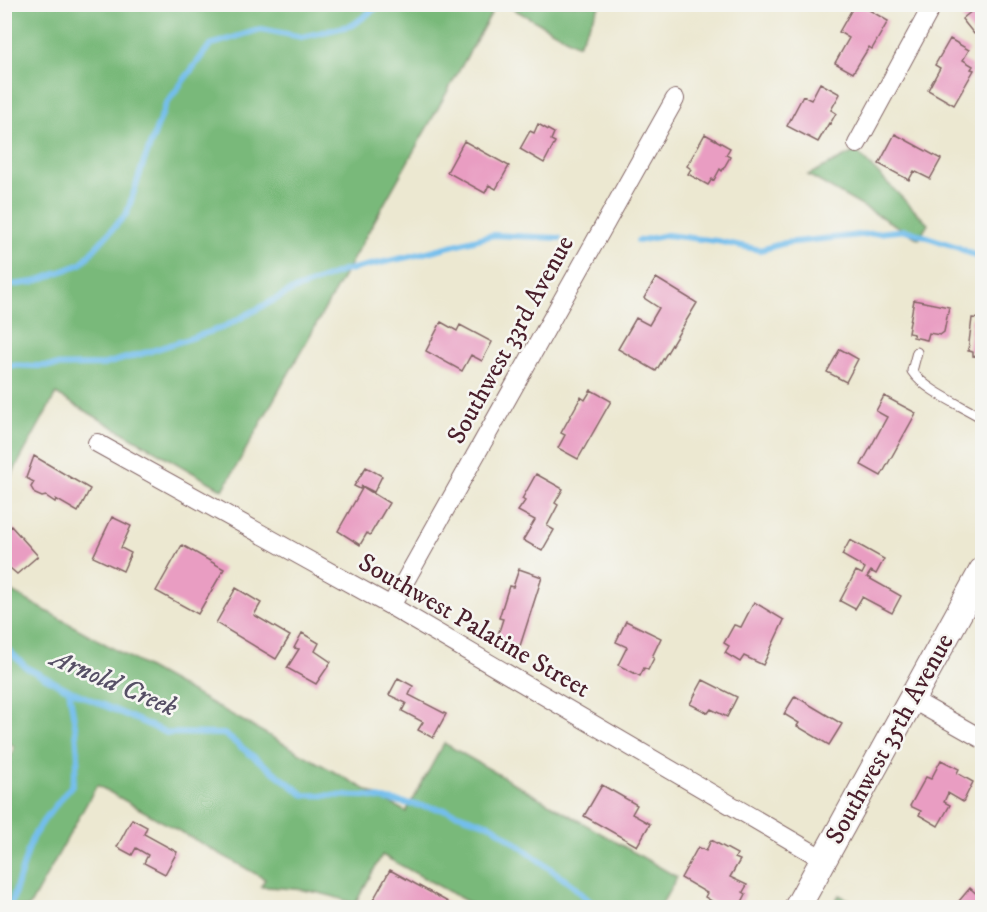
<svg xmlns="http://www.w3.org/2000/svg" width="987" height="912" font-family="'IM FELL DW Pica',serif">
  <rect width="100%" height="100%" fill="#f6f6f2"/>
  <filter id="ink" filterUnits="userSpaceOnUse"><feTurbulence type="fractalNoise" baseFrequency=".0167" numOctaves="2"/><feDisplacementMap in="SourceGraphic" scale="12" xChannelSelector="R" yChannelSelector="G"/><feConvolveMatrix kernelMatrix="1 2 1 2 8 2 1 2 1" color-interpolation-filters="sRGB"/></filter>
  <filter id="wash" filterUnits="userSpaceOnUse"><feTurbulence type="fractalNoise" baseFrequency=".008" numOctaves="4" result="noise"/><feDisplacementMap in="SourceGraphic" scale="24" xChannelSelector="R" yChannelSelector="G"/><feGaussianBlur stdDeviation="1.35" result="paint"/><feColorMatrix in="noise" values="0 0 0 0 0 0 0 0 0 0 0 0 0 0 0 0 0 1.4 0 .05"/><feComposite in="paint" operator="in"/></filter>
  <g filter="url(#wash)">
    <rect width="100%" height="100%" fill="#ece8d1"/>
    <path fill="#79b97a" stroke="#626c52" stroke-width="1.5" d="M5,4L496,5L223,490L56,394L5,487Z
      M506,5H600L578,45Z
      M856,151L928,224L919,239L808,175Z
      M5,588L406,812L444,743L677,877L660,907H477L382,855L355,904C322,891 297,888 261,887L265,879L97,785L29,907H5V768L13,752L14,746L5,741Z
      M839,895L862,907H832Z"/>
    <g fill="none" stroke-linecap="round" stroke-linejoin="round">
      <path stroke="#73beec" stroke-width="6" d="M638,241L667,235L717,241L760,250L785,243L906,230L957,247L982,259
        M4,286L34,282L81,264L127,213L143,164L166,104L210,45L261,29L302,37L353,25L381,4
        M4,365L37,366L102,365L151,351L222,328L291,291L343,271L412,256L493,235L559,238
        M4,646L27,668L69,690L167,733L224,734L304,795L365,796L446,810L493,826L572,885L597,908
        M10,908L32,838L44,820L72,785L78,758L76,731L69,690"/>
    </g>
    <g id="blocks">
      <path fill="#e99dc2" d="M855,4H859L888,21L872,49L869,47L853,73L835,63L849,38L839,32Z
        M978,6L979,7L982,8V27L974,34L962,19Z
        M950,39L969,50L963,60L973,66L971,69L974,70L954,105L928,90L940,68L935,65Z
        M820,83L840,94L831,110L836,113L830,124L829,123L818,142L787,126L803,96L811,100Z
        M538,124L554,133L551,140L555,142L544,163L520,149L530,131L534,133Z
        M705,134L730,148L726,155L730,157L722,171L720,169L714,180L712,179L708,185L688,174L691,169L687,166Z
        M895,134L941,159L930,179L914,171L909,180L879,164Z
        M464,141L509,166L496,189L489,185L485,193L447,172Z
        M656,278L697,303L656,371L618,349L636,318L649,325L659,308L644,298Z
        M914,300L949,307L944,332L940,335L929,333L927,340L913,337L914,334L908,333Z
        M972,318L982,319V357L973,356V352L968,351Z
        M441,322L457,331L460,325L492,342L482,361L471,355L462,371L426,351Z
        M840,349L858,359L846,382L827,372Z
        M591,390L611,401L578,459L558,448L565,435L561,433L581,397L585,400Z
        M884,396L916,413L881,476L861,465L887,417L876,411Z
        M34,456L90,489L78,512L56,499L55,502L46,496L42,497L35,494L31,487L34,482L26,478Z
        M366,467L382,476L374,492L362,486L360,489L354,486Z
        M536,474L563,489L555,503L558,505L547,526L554,530L542,551L523,540L535,520L518,511L525,501L522,499Z
        M363,487L389,503L370,535L367,533L360,545L338,531Z
        M112,517L131,526L121,548L131,553L123,571L93,557Z
        M11,526L38,556L17,574L4,563V535Z
        M850,540L884,559L876,574L871,571L867,577L901,596L892,613L862,597L855,609L840,601L856,571L862,574L865,568L842,555Z
        M182,545L224,569L198,614L156,591Z
        M519,569L542,577L520,646L497,638L503,619L499,618L509,586L513,587Z
        M236,588L261,603L254,615L290,636L276,659L216,623Z
        M754,602L784,620L763,665L744,656L740,662L725,653L729,646L724,643L734,625L741,627Z
        M626,621L661,638L652,657L654,658L648,670L644,668L640,676L618,665L627,647L616,642Z
        M302,633L319,643L315,651L331,662L316,684L287,668L299,649L294,648Z
        M398,678L413,686L409,695L446,714L433,738L418,730L423,722L402,711L406,703L389,695Z
        M703,680L737,697L727,717L711,709L708,713L690,704Z
        M795,696L842,724L829,745L797,726L799,723L784,714Z
        M941,760L959,769L957,773L973,782L963,802L948,793L944,802L950,805L938,826L919,815L921,811L910,806L926,777L931,779Z
        M602,785L637,805L632,814L650,824L637,846L584,816Z
        M132,819L147,827L144,834L177,852L165,874L144,863L148,855L136,848L132,855L117,847Z
        M711,840L737,854L735,858L740,860L730,877L747,885L743,892L746,894L739,908H716L718,905L705,897L707,893L681,878L698,847L706,851Z
        M390,870L448,902L444,908H382L372,902Z
        M970,888L982,899V908H953Z"/>
    </g>
  </g>
  <g filter="url(#ink)">
    <use href="#blocks" fill-opacity="0" stroke="#836565" stroke-width="1.5"/>
    <g fill="none" stroke-linecap="round" stroke-linejoin="round">
      <defs>
        <path id="lane" d="M917,352L912,371C924,390 963,406 982,418"/>
        <path id="street" d="M857,144L933,4
          M97,443L391,606L823,859
          M391,606L675,99
          M913,700L982,739"/>
        <path id="secondary" d="M797,908L982,571"/>
      </defs>
      <use href="#lane" stroke="#836565" stroke-width="11"/>
      <use href="#street" stroke="#836565" stroke-width="20"/>
      <use href="#secondary" stroke="#836565" stroke-width="28"/>
      <use href="#lane" stroke="#fff" stroke-width="9"/>
      <use href="#street" stroke="#fff" stroke-width="18"/>
      <use href="#secondary" stroke="#fff" stroke-width="26"/>
    </g>
  </g>
  <g text-anchor="middle" dominant-baseline="central" stroke-width="5" stroke-linejoin="round" paint-order="stroke">
    <g font-size="26" fill="#4a1f2b" stroke="#f6f6f2">
      <text transform="translate(511 340) rotate(-61)">Southwest 33rd Avenue</text>
      <text transform="translate(474 626) rotate(30)">Southwest Palatine Street</text>
      <text transform="translate(890 739) rotate(-61)">Southwest 35th Avenue</text>
    </g>
    <g font-size="27" font-style="italic" fill="#564f65" stroke="#f6f6f2">
      <text transform="translate(114 683) rotate(23)">Arnold Creek</text>
    </g>
  </g>
  <rect width="987" height="912" fill="none" stroke="#f6f6f2" stroke-width="24"/>
</svg>
